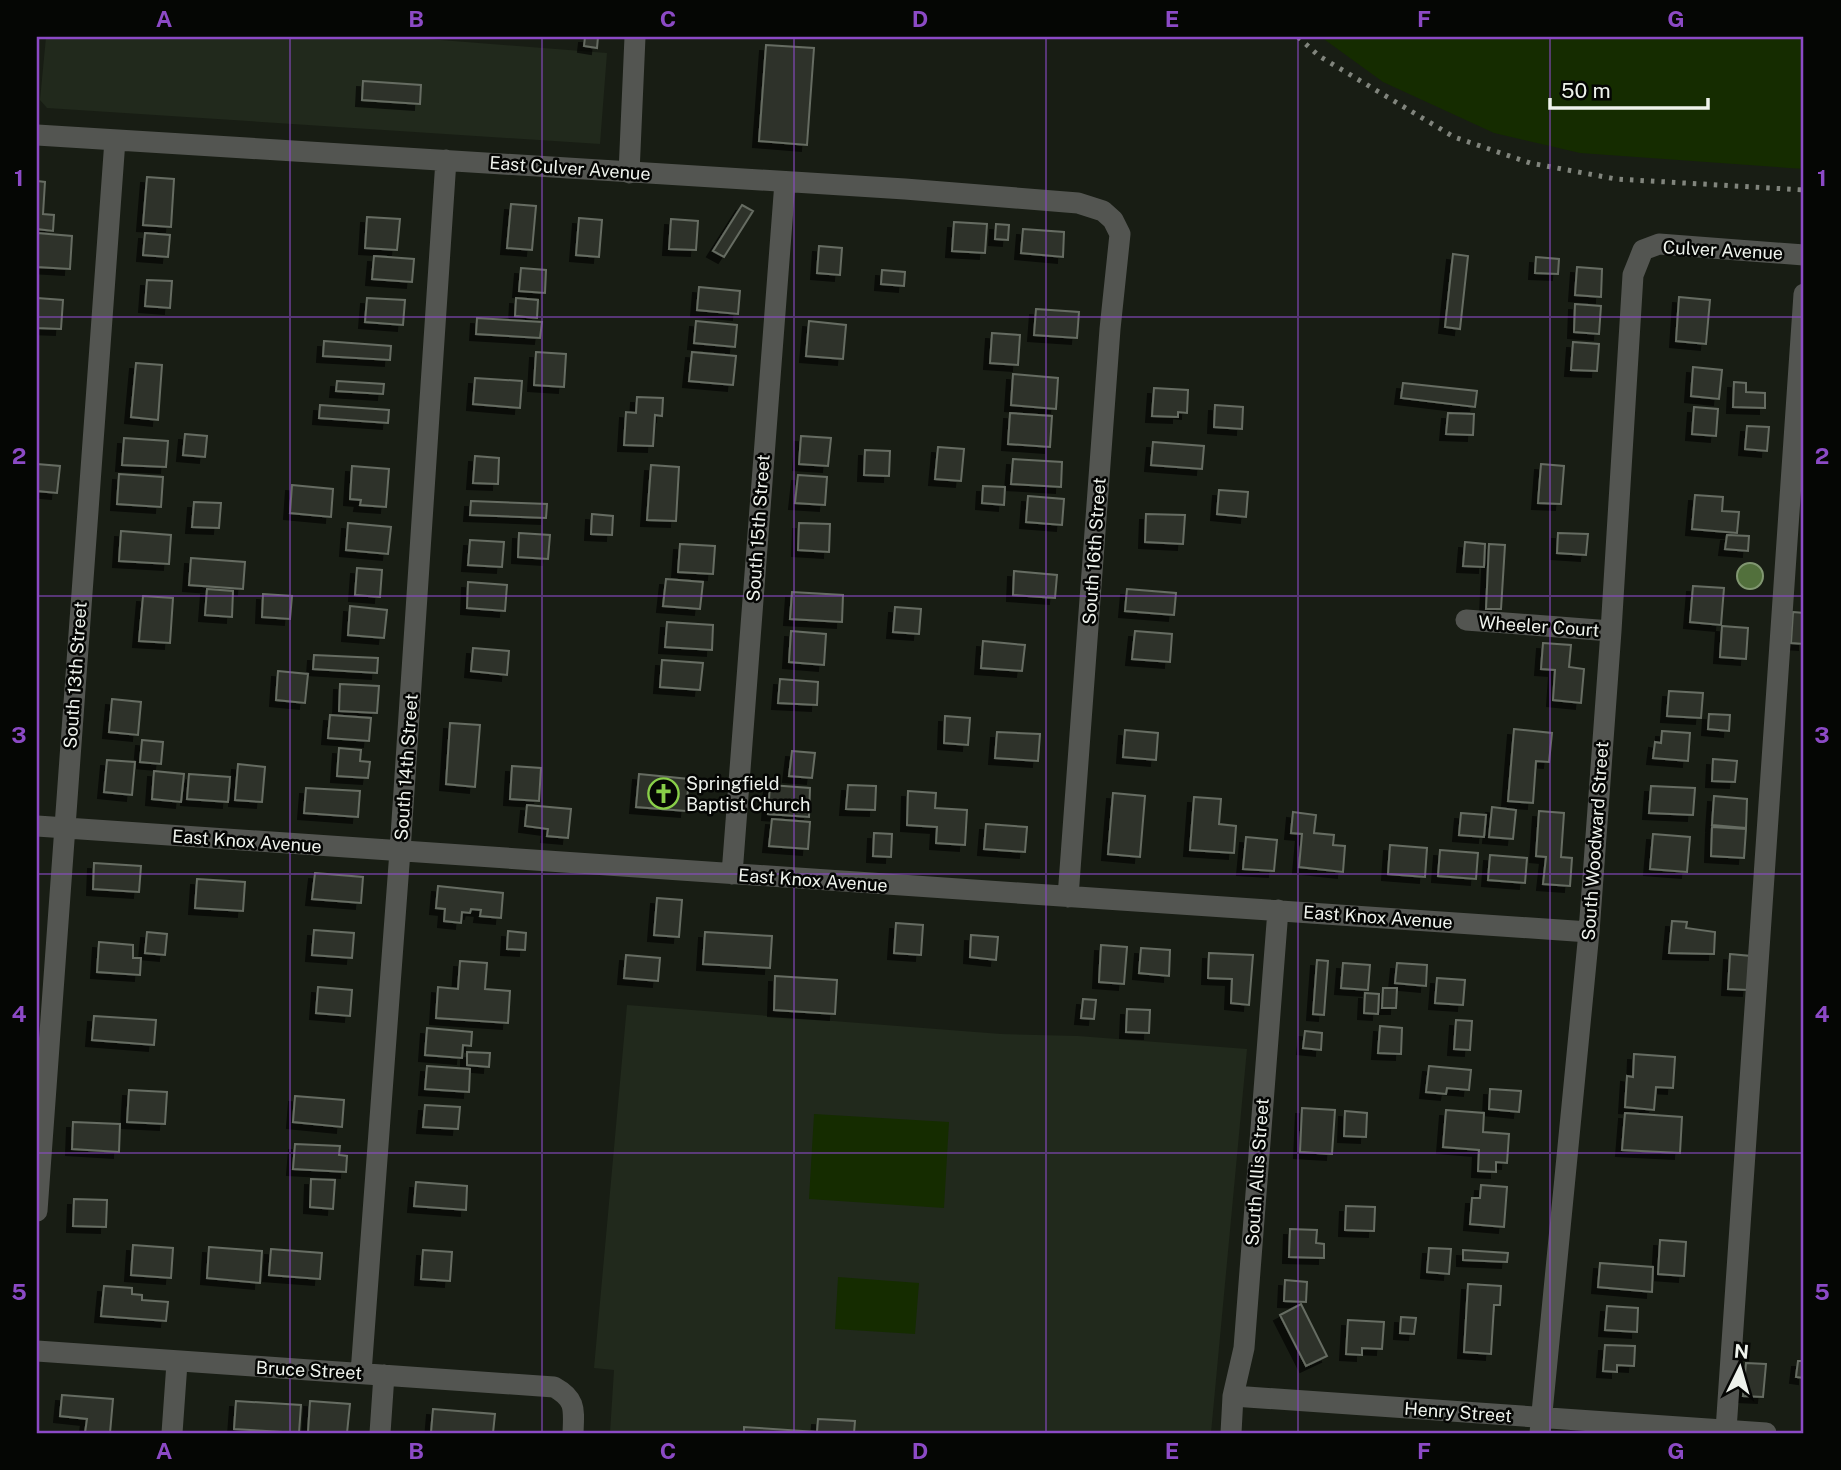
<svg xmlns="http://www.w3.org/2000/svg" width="1841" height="1470" font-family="'Public Sans',sans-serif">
  <defs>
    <filter id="shadow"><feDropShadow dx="-6" dy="6" stdDeviation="0" flood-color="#0009"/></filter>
  </defs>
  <rect width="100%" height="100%" fill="#181d14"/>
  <path fill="#21291c" d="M46,37H403L607,53L600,144L47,108L40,100Z
    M627,1005L1001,1034L1078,1036L1247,1049L1211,1433H610L614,1370L594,1368Z"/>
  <path fill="#152c00" d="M1321,37H1804V169L1580,153L1494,133L1383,82Z
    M814,1114L949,1122L944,1208L809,1199Z
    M838,1277L919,1283L915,1334L835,1329Z"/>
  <path fill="#52703c" stroke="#819771" stroke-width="2" d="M1737 576a13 13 0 1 1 26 0a13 13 0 1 1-26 0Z"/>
  <path fill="#2e332a" stroke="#666c62" stroke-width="2" filter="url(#shadow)" d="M585,37H598L597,48L584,46Z
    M766,45L814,48L807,145L759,141Z
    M363,81L421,85L420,104L362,100Z
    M147,177L174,179L171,227L143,225Z
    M37,181L45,182L43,214L54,215L53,231L37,229Z
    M511,204L536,206L532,250L507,248Z
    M742,205L753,211L724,257L713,251Z
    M367,217L400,219L397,250L365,248Z
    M579,218L602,220L599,257L576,255Z
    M671,219L698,221L696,250L669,249Z
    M954,222L987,224L985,253L952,251Z
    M996,224L1009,225L1008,240L995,239Z
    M1023,229L1064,232L1063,257L1021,253Z
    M37,233L72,236L70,269L37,267Z
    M145,233L170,235L168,257L143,255Z
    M819,246L842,248L840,275L817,273Z
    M1453,254L1468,256L1460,329L1445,327Z
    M374,256L414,259L412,282L372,279Z
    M1536,257L1559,259L1558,274L1535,273Z
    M1577,267L1602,269L1601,297L1575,295Z
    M521,268L546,270L545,293L519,291Z
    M882,270L905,272L904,286L881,284Z
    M147,280L172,281L170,308L145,306Z
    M699,287L740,291L738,314L697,310Z
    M1679,297L1710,300L1706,344L1676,341Z
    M37,298L63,300L61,329L37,328Z
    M367,298L405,300L403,325L365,322Z
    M516,298L538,300L537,318L515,316Z
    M1575,304L1601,306L1599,334L1574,332Z
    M1036,309L1079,312L1077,338L1034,335Z
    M477,318L542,322L540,338L476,334Z
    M696,321L737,325L735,347L694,343Z
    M809,321L846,325L843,359L806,356Z
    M992,333L1020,335L1018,365L990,363Z
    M324,341L391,346L390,360L323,356Z
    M1573,342L1599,344L1597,371L1571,370Z
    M536,352L566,354L564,387L534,385Z
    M692,352L736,356L733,385L689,381Z
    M136,363L162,365L158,420L131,417Z
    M1693,367L1722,370L1719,399L1691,396Z
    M1013,374L1058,378L1056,409L1011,405Z
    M475,378L522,381L520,408L473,404Z
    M337,381L384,384L383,394L336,391Z
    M1734,382L1746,383V392L1765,393V408L1733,407Z
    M1403,383L1477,391L1475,407L1401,398Z
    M1154,388L1188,390L1187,413L1178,412V417L1152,416Z
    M637,397L663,398L662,416L655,415L653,446L624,445L626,412L636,413Z
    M320,405L389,410L388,423L319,418Z
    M1215,405L1243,407L1242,429L1214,427Z
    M1694,407L1718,409L1716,436L1692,434Z
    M1010,413L1052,416L1050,447L1008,444Z
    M1448,413L1474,414L1473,435L1446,434Z
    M1747,426L1769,427L1767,451L1745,449Z
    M185,434L207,436L205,457L183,455Z
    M801,436L831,438L828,466L799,464Z
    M124,438L168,441L166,467L122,465Z
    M1153,442L1204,446L1202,469L1151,465Z
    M938,447L964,449L961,481L935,479Z
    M865,450L890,451L889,476L864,475Z
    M475,456L499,458L498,484L473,483Z
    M1013,459L1062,462L1061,487L1011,484Z
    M37,464L60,466L57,493L37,491Z
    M1541,464L1564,466L1561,504L1538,503Z
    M651,465L679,467L676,521L647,520Z
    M352,466L389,469L386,507L360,505L361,500L350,499Z
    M119,474L163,477L161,507L117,504Z
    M798,475L827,477L825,505L795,503Z
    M292,485L333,489L331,517L290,513Z
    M983,486L1005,487L1004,505L982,503Z
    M1219,490L1248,492L1246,517L1217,514Z
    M1695,495L1723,497L1722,511L1739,512L1737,533L1692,529Z
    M1028,496L1064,499L1062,525L1026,522Z
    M471,501L547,504L546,518L470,515Z
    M194,502L221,503L219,528L192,527Z
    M592,514L613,516L612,535L591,534Z
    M1146,514L1185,515L1183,544L1145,542Z
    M348,523L391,527L388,554L346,550Z
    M799,523L830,524L829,552L798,550Z
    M121,531L171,535L169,564L119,561Z
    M519,533L550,535L548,559L518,557Z
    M1558,533L1588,534L1586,555L1557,553Z
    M1727,535L1749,536L1748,551L1725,549Z
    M470,540L504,542L502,567L468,565Z
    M1465,542L1485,544L1484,567L1463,566Z
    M680,544L715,546L713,574L678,572Z
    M1489,544L1505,545L1501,609H1486Z
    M191,558L245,562L243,589L189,585Z
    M357,568L382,570L380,597L355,595Z
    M1014,571L1057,575L1055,598L1013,595Z
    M666,579L703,582L700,609L663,606Z
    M468,582L507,585L505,611L467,608Z
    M1693,586L1724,588L1721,625L1690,622Z
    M207,589L233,591L232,617L205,615Z
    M1127,589L1176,593L1174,615L1125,611Z
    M792,592L843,595L842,622L790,619Z
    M263,594L292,596L290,619L262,617Z
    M143,596L173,598L170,643L139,641Z
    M350,606L387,610L384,638L348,635Z
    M895,607L921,609L919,634L893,632Z
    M1793,612L1804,613V644L1791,643Z
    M667,622L713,625L712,650L665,647Z
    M1722,626L1748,628L1746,659L1720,657Z
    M791,631L826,634L824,665L789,662Z
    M1135,631L1172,634L1170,662L1132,659Z
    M983,641L1025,645L1022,671L981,668Z
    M1543,643L1571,645L1569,667L1584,669L1581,703L1553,700L1555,670L1541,669Z
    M473,648L509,651L507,675L471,671Z
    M314,655L378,658L377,673L313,669Z
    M662,660L703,663L700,690L660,687Z
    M278,671L308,674L305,703L276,700Z
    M780,679L818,682L817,705L778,703Z
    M340,684L379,686L377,713L339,711Z
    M1669,691L1703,693L1701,718L1667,716Z
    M112,699L141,702L138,735L109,732Z
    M1709,714L1730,715L1729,731L1708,729Z
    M330,715L371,718L369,741L328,738Z
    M945,716L970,718L968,745L944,743Z
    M450,723L480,725L475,787L446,784Z
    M1514,729L1552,733L1549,762L1536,761L1533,803L1508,801Z
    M1125,730L1158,733L1156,760L1123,757Z
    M1662,731L1690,733L1688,761L1653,758L1655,742L1661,743Z
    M997,732L1040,734L1038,761L995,758Z
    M142,740L163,742L161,764L140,762Z
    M339,748L361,750L360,761L370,762L368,778L337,776Z
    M792,751L815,753L812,778L789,776Z
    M1713,759L1737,761L1735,782L1712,781Z
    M107,760L135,762L132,795L104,792Z
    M238,764L265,767L262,802L235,800Z
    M512,766L541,768L539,801L510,799Z
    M154,771L184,774L181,802L152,799Z
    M189,774L230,777L228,802L187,799Z
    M639,774L689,779L686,811L636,807Z
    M770,785L810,788L809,817L768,814Z
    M848,785L876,786L875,810L846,809Z
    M1651,786L1695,788L1693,815L1649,813Z
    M306,788L360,791L358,817L304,813Z
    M908,791L936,793L935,808L967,810L965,845L936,843L937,827L907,825Z
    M1113,793L1145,796L1140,857L1108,854Z
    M1714,796L1747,799L1746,828L1712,825Z
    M1194,797L1221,799L1219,824L1236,826L1234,853L1190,850Z
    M527,805L571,809L568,838L547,836L548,829L525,826Z
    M1492,807L1516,810L1513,839L1489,837Z
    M1539,811L1564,813L1561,857L1572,858L1570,886L1543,884L1546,857L1536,856Z
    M1293,812L1316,815L1314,833L1334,835L1333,845L1345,846L1343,872L1299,867L1302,834L1291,833Z
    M1461,813L1486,815L1484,837L1459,835Z
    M772,819L810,822L808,849L769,846Z
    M986,824L1027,827L1025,852L984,849Z
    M1712,827L1746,829L1744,858L1711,856Z
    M874,833L892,834L891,857L873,856Z
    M1653,834L1690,837L1687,872L1650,869Z
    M1246,837L1277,840L1274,871L1243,869Z
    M1390,845L1427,848L1425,877L1388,874Z
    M1440,850L1478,853L1476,879L1438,876Z
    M1490,855L1527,858L1525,883L1488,880Z
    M94,863L141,866L139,892L93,889Z
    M315,873L363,877L361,903L312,899Z
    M197,879L245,882L243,911L195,908Z
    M438,886L503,893L501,918L480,916L481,910L471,909L470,913L462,912L461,923L444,921L445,909L436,908Z
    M657,898L682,900L679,937L654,935Z
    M1672,921L1687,922L1686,928L1715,932L1714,954L1669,953Z
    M896,923L923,925L921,955L894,953Z
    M314,930L354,933L352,958L312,955Z
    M508,931L526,933L525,950L507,949Z
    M147,932L167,934L165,955L145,953Z
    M705,932L772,936L770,968L703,964Z
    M971,935L998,937L996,960L970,957Z
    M99,942L133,945V958H141L140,975L97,972Z
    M1101,945L1127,947L1124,984L1099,982Z
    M1141,948L1170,950L1169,976L1139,973Z
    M1209,953L1253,955L1249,1005L1231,1003L1232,979L1208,978Z
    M1730,954L1751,956L1748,990L1728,989Z
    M626,955L660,958L658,981L624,978Z
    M1317,960L1328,961L1324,1015L1313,1014Z
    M460,961L487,963L485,989L510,991L508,1023L436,1018L438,987L458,989Z
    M1343,963L1370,965L1368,990L1341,988Z
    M1397,963L1427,965L1426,986L1395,983Z
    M775,976L837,980L835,1014L774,1010Z
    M1437,978L1465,980L1463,1005L1435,1003Z
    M318,987L352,990L350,1016L316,1013Z
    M1383,988H1397L1396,1008H1382Z
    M1365,993L1379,994L1378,1014L1364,1013Z
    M1083,999L1096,1000L1094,1019L1081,1018Z
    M1127,1009L1150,1010L1149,1033L1126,1032Z
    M94,1016L156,1020L154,1045L92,1040Z
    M1456,1020L1472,1021L1470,1050L1454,1049Z
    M1380,1026L1402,1028L1401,1054L1378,1053Z
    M427,1028L472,1032L471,1046L463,1045L462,1058L425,1055Z
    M1305,1031L1322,1033L1321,1050L1303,1048Z
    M467,1052L490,1053L489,1067L467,1065Z
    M1634,1054L1675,1057L1673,1088L1656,1087L1654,1110L1625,1107L1627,1076L1633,1077Z
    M427,1066L470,1069L469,1092L425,1089Z
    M1429,1066L1471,1070L1469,1090L1447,1088L1446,1094L1426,1092Z
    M1490,1089L1521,1091L1519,1112L1489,1109Z
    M129,1090L167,1092L165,1124L127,1122Z
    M295,1096L344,1100L342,1127L293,1122Z
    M425,1105L460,1107L458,1129L423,1127Z
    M1302,1108L1335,1110L1332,1154L1300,1152Z
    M1446,1110L1484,1113L1483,1132L1509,1134L1507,1163L1496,1162V1172L1478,1171L1479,1150L1443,1147Z
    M1345,1111L1367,1113L1366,1137L1344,1136Z
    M1625,1113L1682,1117L1680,1153L1622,1150Z
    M73,1122L120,1124L119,1152L72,1149Z
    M295,1144L340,1146L339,1155L347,1156L346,1172L293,1169Z
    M311,1179L335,1180L333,1209L310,1207Z
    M416,1182L467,1186L466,1210L414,1206Z
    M1481,1185L1507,1187L1504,1227L1470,1224L1472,1198H1480Z
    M74,1199L107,1200L106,1227L73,1226Z
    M1346,1206L1375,1207L1374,1231L1345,1230Z
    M1290,1229L1317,1230L1316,1243L1324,1244V1258L1289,1257Z
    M1660,1240L1686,1242L1684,1276L1658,1274Z
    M133,1245L173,1248L171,1278L131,1275Z
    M209,1247L262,1251L260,1283L207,1278Z
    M1429,1248L1451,1249L1449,1274L1427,1272Z
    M271,1249L322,1253L320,1279L269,1275Z
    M423,1250L452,1252L450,1281L421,1279Z
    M1463,1250L1508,1253L1507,1262L1463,1260Z
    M1600,1263L1653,1267L1652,1292L1598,1287Z
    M1285,1280L1307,1282L1306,1302L1284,1301Z
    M1468,1284L1501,1286L1500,1305H1494L1491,1354L1464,1352Z
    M104,1286L132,1288V1294L142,1295V1300L168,1302L166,1321L101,1316Z
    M1301,1304L1327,1356L1306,1366L1280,1315Z
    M1607,1306L1638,1308L1637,1332L1605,1330Z
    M1401,1317L1416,1318L1414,1334L1400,1333Z
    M1348,1320L1384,1322L1382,1349L1362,1348V1355L1346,1354Z
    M1605,1345L1635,1346L1634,1366L1617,1365V1372L1603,1371Z
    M1798,1361H1804V1378L1796,1377Z
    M1746,1363L1766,1364L1763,1397L1743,1396Z
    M62,1395L113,1399L110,1433H85L87,1419L60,1416Z
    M236,1401L301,1405L299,1433L234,1429Z
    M310,1401L350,1404L347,1433L308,1432Z
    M433,1409L495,1414L493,1433H431Z
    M818,1419L855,1421L854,1433H744V1427L817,1432Z"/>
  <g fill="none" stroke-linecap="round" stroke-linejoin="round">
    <path stroke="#535551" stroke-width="21" d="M37,135L905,189L1078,203L1103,211L1113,220L1120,234L1110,329L1068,897
      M629,173L635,37
      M1466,620L1611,631
      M37,826L1589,932
      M732,874L785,182
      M37,1211L115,140
      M37,1351L554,1387C576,1399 574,1409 573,1433
      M361,1373L400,851L446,160
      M1233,1396L1766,1433
      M1726,1430L1804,294
      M172,1433L177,1363
      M380,1433L384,1375
      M1231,1433L1233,1396L1244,1348L1278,910
      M1540,1433L1589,932L1611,631L1633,275L1643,250L1659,244L1804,255"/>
    <path stroke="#81857d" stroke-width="5" stroke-dasharray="3.5 7" stroke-linecap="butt" d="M1298,37L1319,56L1454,137L1530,163L1616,179L1804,190"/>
  </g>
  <path fill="none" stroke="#8c4ac6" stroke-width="2" stroke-opacity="0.55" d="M290,37V1433M542,37V1433M794,37V1433M1046,37V1433M1298,37V1433M1550,37V1433M37,317H1804M37,596H1804M37,874H1804M37,1153H1804"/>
  <defs>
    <symbol id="church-ring" viewBox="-11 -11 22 22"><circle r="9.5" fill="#050604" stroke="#89cf49" stroke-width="1.5"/><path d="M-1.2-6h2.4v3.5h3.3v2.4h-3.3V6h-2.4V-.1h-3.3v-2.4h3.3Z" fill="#89cf49"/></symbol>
  </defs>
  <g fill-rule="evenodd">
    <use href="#church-ring" x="646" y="776" width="35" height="35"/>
  </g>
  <g text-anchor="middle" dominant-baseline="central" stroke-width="5" stroke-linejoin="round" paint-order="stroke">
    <g font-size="18" fill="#eef2ec" stroke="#050604">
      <text transform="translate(570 168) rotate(4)">East Culver Avenue</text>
      <text transform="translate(1723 250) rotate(3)">Culver Avenue</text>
      <text transform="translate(758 528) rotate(-86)">South 15th Street</text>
      <text transform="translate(1094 551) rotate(-86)">South 16th Street</text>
      <text transform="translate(1539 626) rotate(4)">Wheeler Court</text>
      <text transform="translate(75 675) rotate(-86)">South 13th Street</text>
      <text transform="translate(406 767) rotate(-86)">South 14th Street</text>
      <text transform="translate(247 841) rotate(4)">East Knox Avenue</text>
      <text transform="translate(1595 841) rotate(-86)">South Woodward Street</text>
      <text transform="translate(813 880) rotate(4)">East Knox Avenue</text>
      <text transform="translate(1378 917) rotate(4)">East Knox Avenue</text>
      <text transform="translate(1257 1172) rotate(-86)">South Allis Street</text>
      <text transform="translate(309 1370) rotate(3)">Bruce Street</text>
      <text transform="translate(1458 1412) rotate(4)">Henry Street</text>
    </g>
    <g font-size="18" fill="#eef2ec" stroke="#050604" text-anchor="start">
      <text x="686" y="783">Springfield<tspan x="686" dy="21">Baptist Church</tspan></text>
    </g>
  </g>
  <rect width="1841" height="1470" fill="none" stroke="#050604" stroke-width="77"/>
  <g transform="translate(1740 1368) rotate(5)" stroke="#050604" stroke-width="5" paint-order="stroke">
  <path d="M0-5L12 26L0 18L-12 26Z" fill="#eef2ec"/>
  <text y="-10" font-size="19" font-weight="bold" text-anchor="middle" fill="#eef2ec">N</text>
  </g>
  <path d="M1550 98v10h158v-10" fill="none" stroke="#eef2ec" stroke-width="3.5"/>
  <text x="1561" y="98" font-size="21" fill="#eef2ec" stroke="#050604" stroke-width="5" paint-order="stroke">50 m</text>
  <rect x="38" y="38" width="1764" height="1394" fill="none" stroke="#8c4ac6" stroke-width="2.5"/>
  <g font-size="23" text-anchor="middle" font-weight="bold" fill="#8c4ac6">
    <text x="164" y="27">A</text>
    <text x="416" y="27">B</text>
    <text x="668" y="27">C</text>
    <text x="920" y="27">D</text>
    <text x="1172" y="27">E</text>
    <text x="1424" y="27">F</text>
    <text x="1676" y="27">G</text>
    <text x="19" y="186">1</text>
    <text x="1822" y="186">1</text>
    <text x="19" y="464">2</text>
    <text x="1822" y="464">2</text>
    <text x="19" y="743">3</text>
    <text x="1822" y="743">3</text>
    <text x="19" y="1022">4</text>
    <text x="1822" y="1022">4</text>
    <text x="19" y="1300">5</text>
    <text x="1822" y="1300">5</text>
    <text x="164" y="1459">A</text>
    <text x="416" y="1459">B</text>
    <text x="668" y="1459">C</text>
    <text x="920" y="1459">D</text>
    <text x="1172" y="1459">E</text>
    <text x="1424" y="1459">F</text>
    <text x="1676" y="1459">G</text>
  </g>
</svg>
